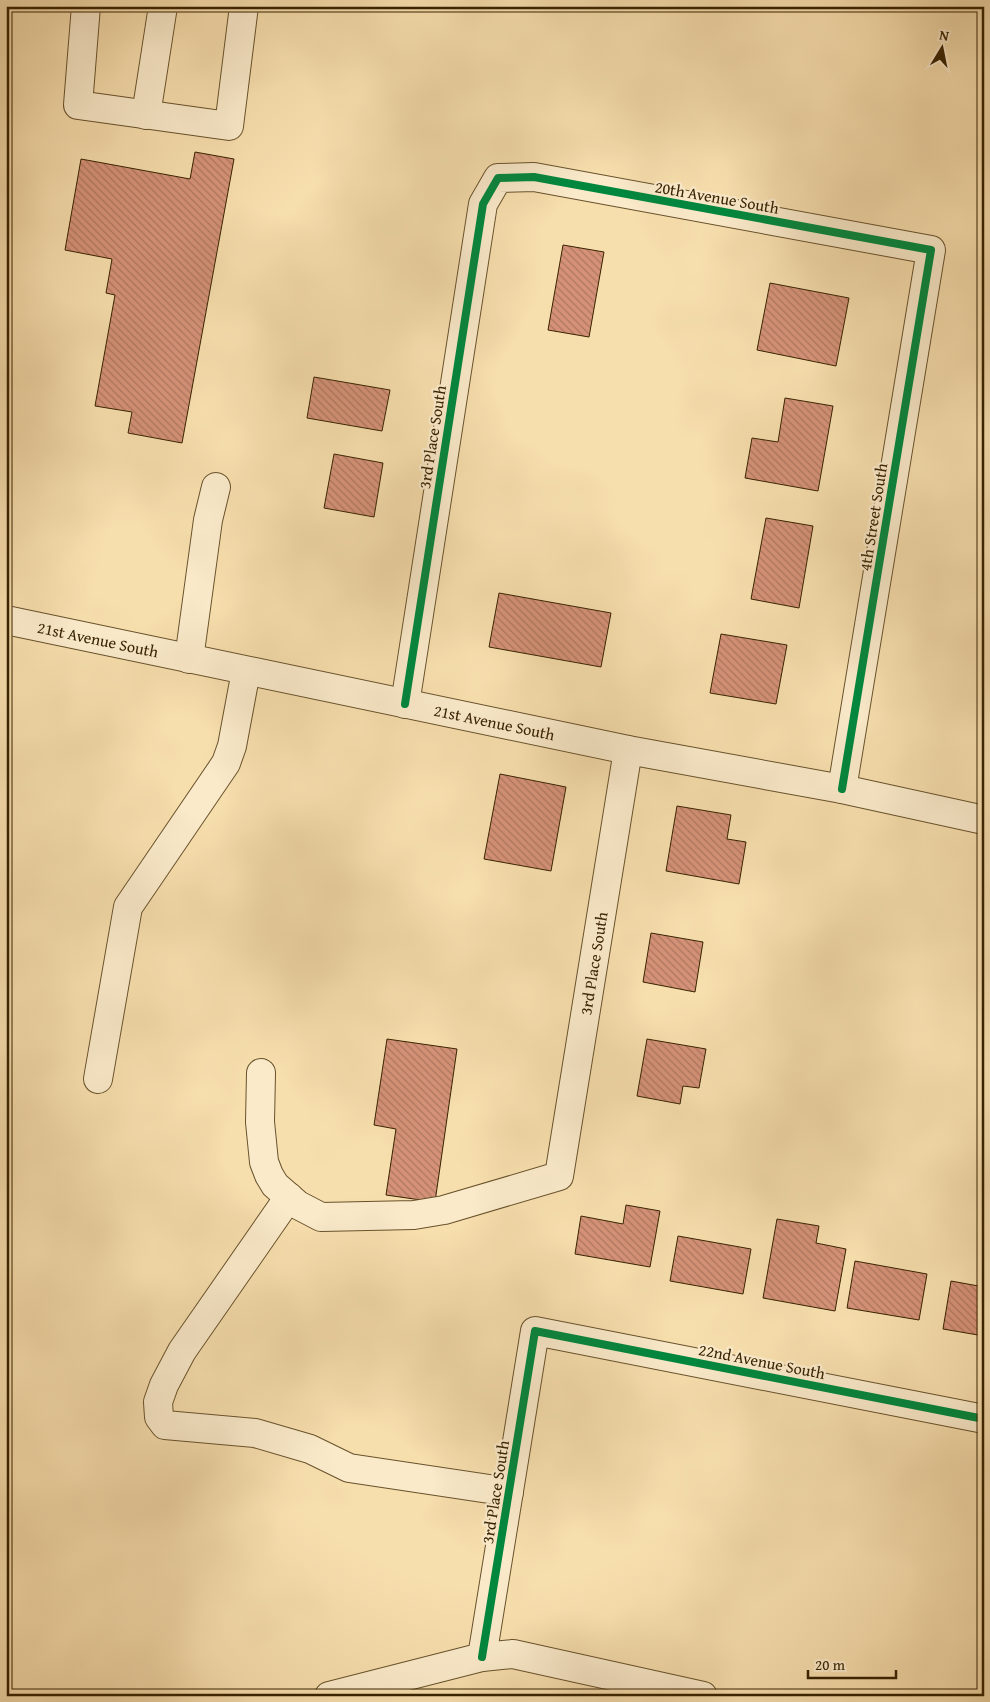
<svg xmlns="http://www.w3.org/2000/svg" width="990" height="1702" font-family="'Gentium Book Plus',serif">
  <defs>
    <pattern id="building-back-hatch" width="6" height="6" patternUnits="userSpaceOnUse" patternTransform="scale(1.25)"><rect width="6" height="6" fill="#d59278"/><path d="M-1 5l2 2M0 0l6 6M5-1l2 2" fill="none" stroke="#ae7760"/></pattern>
  </defs>
  <rect width="100%" height="100%" fill="#f7dead"/>
  <filter id="stains"><feTurbulence type="fractalNoise" baseFrequency=".004" numOctaves="4"/><feColorMatrix values="0 0 0 0 .2 0 0 0 0 .09 0 0 0 0 .02 0 0 0 .5 -.17"/></filter>
  <radialGradient id="worn" r=".72"><stop offset=".6" stop-color="#630" stop-opacity="0"/><stop offset="1" stop-color="#630" stop-opacity=".3"/></radialGradient>
  <path fill="url(#building-back-hatch)" stroke="#382301" d="M195,152L234,159L182,443L128,433L132,412L95,406L115,295L106,293L112,259L65,250L81,159L190,179Z
    M563,245L604,252L589,337L548,330Z
    M770,283L849,298L836,366L757,350Z
    M314,377L390,390L382,431L307,418Z
    M785,398L833,406L818,491L745,478L752,438L778,442Z
    M334,454L383,463L374,517L324,508Z
    M766,518L813,526L799,608L751,599Z
    M499,593L611,613L601,667L489,647Z
    M721,634L787,645L776,704L710,693Z
    M500,774L566,787L551,871L484,859Z
    M677,806L731,815L727,839L746,842L739,884L666,871Z
    M651,933L703,942L695,992L643,982Z
    M387,1039L457,1049L435,1202L386,1195L396,1129L374,1125Z
    M647,1039L706,1049L699,1088L683,1086L680,1104L637,1096Z
    M626,1205L660,1211L650,1267L575,1254L581,1216L623,1224Z
    M777,1219L819,1226L816,1243L846,1249L835,1311L763,1298Z
    M678,1236L751,1249L743,1294L670,1281Z
    M855,1261L927,1274L919,1320L847,1308Z
    M951,1281L984,1287V1336L943,1329Z"/>
  <g fill="none" stroke-linecap="round" stroke-linejoin="round">
    <defs>
      <g id="minor">
        <path d="M86,6L78,105L229,126L244,6"/>
        <path d="M146,115L163,6"/>
        <path id="s1" d="M6,620L628,750L842,789L984,820"/>
        <path d="M189,659L208,520L216,487"/>
        <path d="M405,704L483,204L498,178L534,177L931,250L842,789"/>
        <path id="s2" d="M261,1073L260,1122L264,1162L269,1175L275,1185L298,1205L321,1217L414,1215L444,1210L559,1176L628,750"/>
        <path d="M98,1079L128,907L226,763L232,746L246,671"/>
        <path d="M289,1197L182,1351L164,1385L158,1402L159,1417L165,1425L255,1433L310,1449L349,1468L509,1492"/>
        <path d="M482,1657L535,1331L984,1419"/>
        <path d="M329,1696L482,1657L513,1654L703,1696"/>
      </g>
    </defs>
    <use href="#minor" stroke="#68522c" stroke-width="30"/>
    <use href="#minor" stroke="#faeaca" stroke-width="28"/>
    <defs>
      <path id="cycleway" d="M405,704L483,204L498,178L534,177L931,250L842,789
        M482,1657L535,1331L984,1419"/>
    </defs>
    <use href="#cycleway" stroke="#faeaca" stroke-width="11"/>
    <use href="#cycleway" stroke="#00873e" stroke-width="8"/>
  </g>
  <g text-anchor="middle" dominant-baseline="central" stroke-width="4.5" stroke-linejoin="round" paint-order="stroke">
    <g font-size="16" fill="#382301" stroke="#faeaca">
      <text transform="translate(717 197) rotate(10)">20th Avenue South</text>
      <text transform="translate(432 437) rotate(-81)">3rd Place South</text>
      <text transform="translate(873 517) rotate(-81)">4th Street South</text>
      <text stroke="none"><textPath href="#s1" startOffset="94">21st Avenue South</textPath></text>
      <text stroke="none"><textPath href="#s1" startOffset="499">21st Avenue South</textPath></text>
      <text stroke="none"><textPath href="#s2" startOffset="630">3rd Place South</textPath></text>
      <text transform="translate(762 1361) rotate(11)">22nd Avenue South</text>
      <text transform="translate(495 1492) rotate(-81)">3rd Place South</text>
    </g>
  </g>
  <rect width="990" height="1702" fill="none" stroke="#f7dead" stroke-width="25"/>
  <rect x="8" y="8" width="975" height="1687" fill="none" stroke="#382301" stroke-width="2.5"/>
  <rect x="12" y="12" width="965" height="1677" fill="none" stroke="#382301"/>
  <g transform="translate(942 48) rotate(10)" stroke="#faeaca" stroke-width="4" paint-order="stroke">
  <path d="M0-4L9 19L0 12L-9 19Z" fill="#382301"/>
  <text y="-8" font-size="14" font-weight="bold" text-anchor="middle" fill="#382301">N</text>
  </g>
  <path d="M808 1670v8h88v-8" fill="none" stroke="#382301" stroke-width="2.5"/>
  <text x="815" y="1670" font-size="15" fill="#382301" stroke="#faeaca" stroke-width="4" paint-order="stroke">20 m</text>
  <rect width="100%" height="100%" filter="url(#stains)"/>
  <rect width="100%" height="100%" fill="url(#worn)"/>
</svg>
